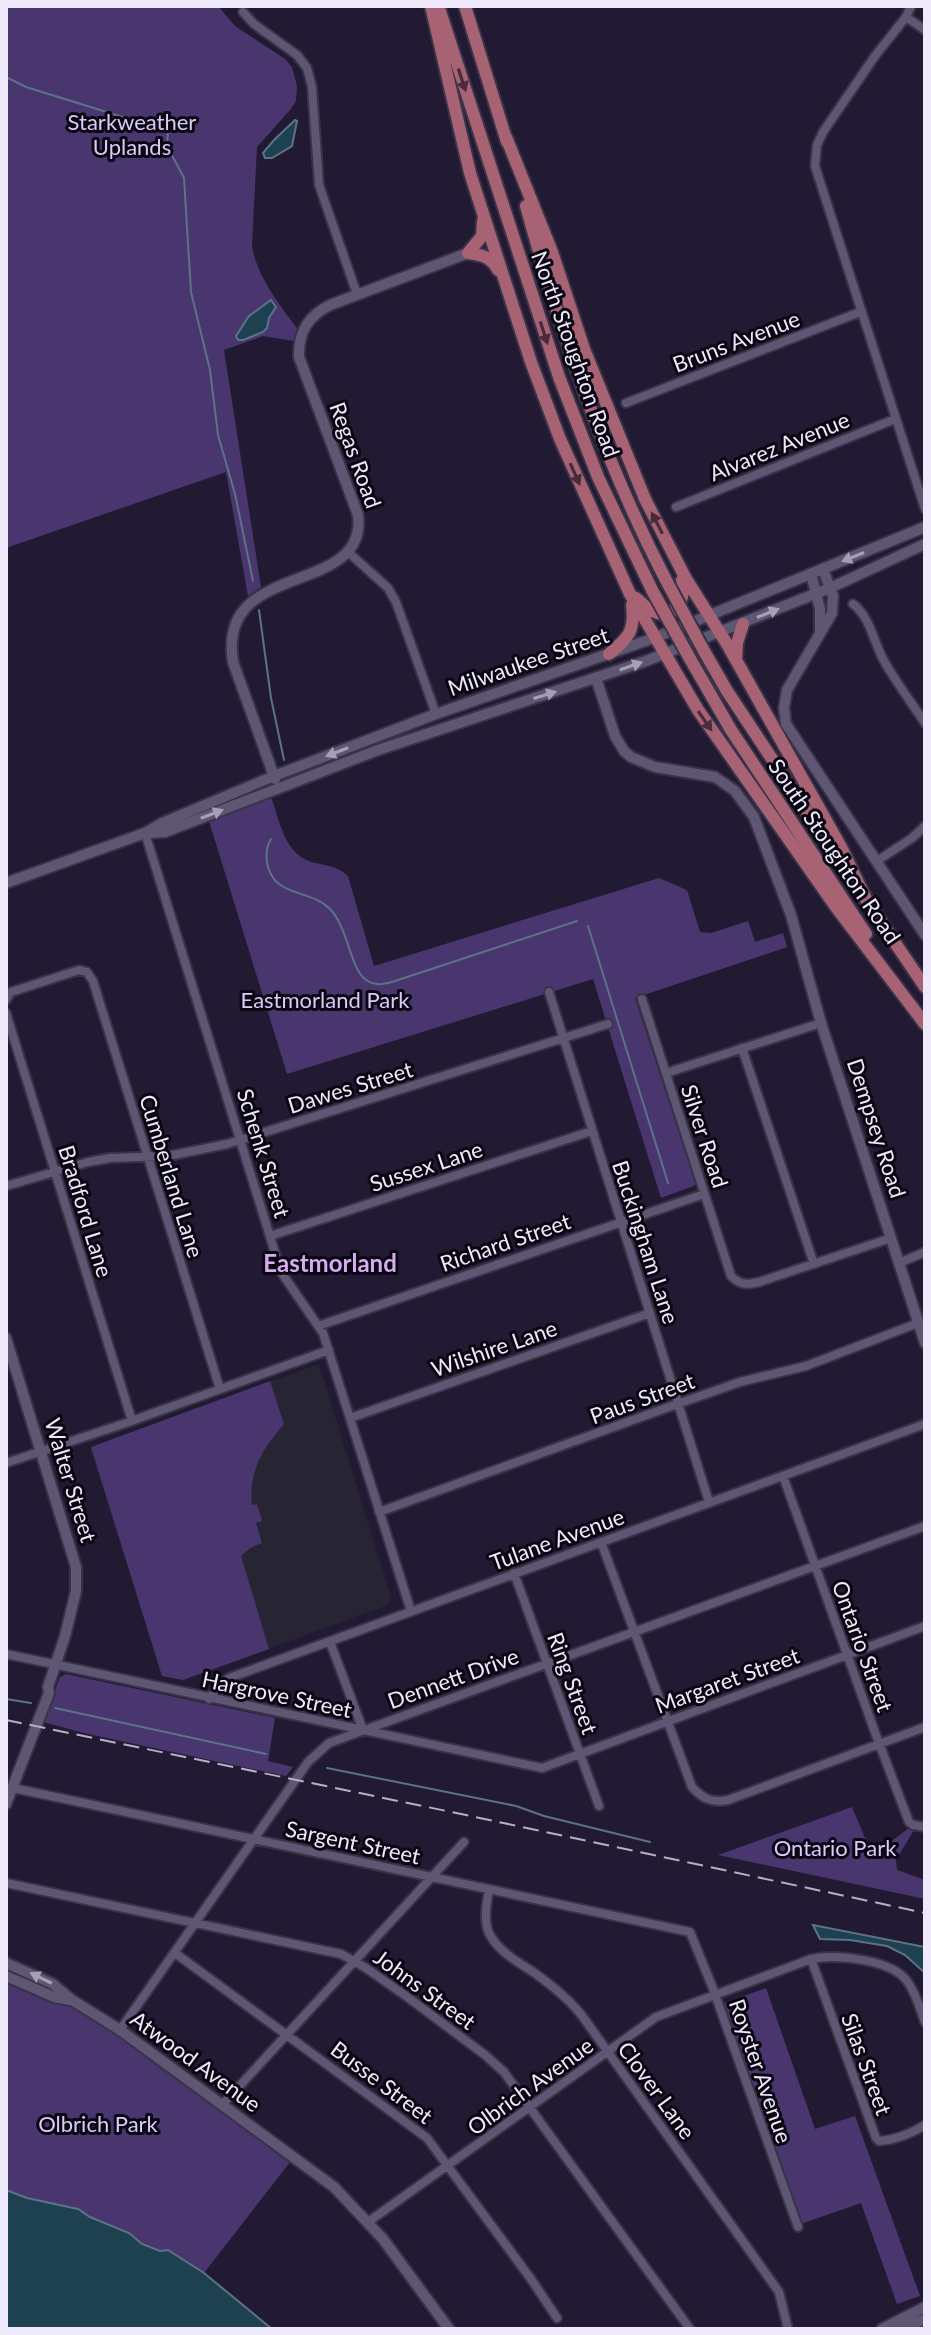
<svg xmlns="http://www.w3.org/2000/svg" width="931" height="2335" font-family="Lato,sans-serif">
  <rect width="100%" height="100%" fill="#221a33"/>
  <path fill="#272434" d="M319,1364L391,1597L390,1601L388,1605L183,1680L162,1676L90,1448Z"/>
  <path fill="#4a366f" fill-rule="evenodd" d="M6,6H218L235,26L285,59L292,67L297,86L296,101L291,109L257,147L252,244C255,274 279,304 297,328L293,341L263,336L224,350L261,587L248,596L226,472L6,548ZM268,302L272,315L269,318L267,328L236,338L249,316Z
    M271,797C280,821 284,853 311,862C326,866 336,865 348,876L374,966L659,878L687,890L700,932L711,933L748,921L755,942L783,933L787,947L635,998L696,1185L661,1198L593,979L287,1074L209,821Z
    M270,1381L284,1424C263,1448 248,1472 252,1505L257,1504L262,1521L256,1523L262,1543L250,1548L241,1556L269,1649L183,1680L162,1676L91,1447Z
    M66,1674L275,1718L268,1761L293,1767L286,1776L88,1734L43,1722L60,1677Z
    M852,1807L865,1838L876,1853L909,1828L914,1830L896,1860L897,1870L925,1880V1899L718,1855Z
    M6,1976L72,2000L294,2157L204,2273L169,2250L160,2251L141,2244L129,2233L89,2217L78,2209L27,2198L6,2190Z
    M766,1988L815,2129L855,2116L920,2296L897,2304L861,2203L801,2224L724,2003Z"/>
  <path fill="#1e4152" stroke="#5c7385" stroke-width="2" d="M295,120L297,121L292,146L272,158H265L263,153L274,140Z
    M271,300L276,307L269,318L267,328L263,332L243,340H238L236,336L249,316Z
    M813,1925L925,1947V1973L905,1955L887,1946L850,1940L820,1939Z
    M6,2190L27,2198L78,2209L90,2217L129,2233L142,2244L160,2251L168,2250L204,2273L272,2329H6Z"/>
  <g fill="none" stroke-linecap="round" stroke-linejoin="round">
    <path stroke="#5c7385" stroke-width="2" d="M6,77L26,87L168,131L167,146L184,178L191,292L210,370L218,435L235,494L253,581
      M259,610L271,698L284,760
      M271,839C263,852 266,874 279,884C293,895 314,894 329,908C348,926 350,968 365,979C375,987 384,984 395,981L577,921
      M588,926L668,1183
      M6,1699L31,1703
      M55,1708L266,1754
      M327,1768L516,1806L544,1816L650,1842"/>
    <defs>
      <path id="minor" d="M911,6L906,17L875,56L823,132L817,145L815,166L925,509
        M243,12L254,24L297,55L307,68L312,87L319,185L357,294
        M906,17L925,30
        M626,403L860,312
        M676,507L895,419
        M348,552L388,588L396,602L436,714
        M853,604C870,617 873,640 883,659C895,681 911,702 925,723
        M145,833L281,1272L323,1333L411,1611
        M877,861L912,838L925,826
        M549,992L709,1502
        M642,999L731,1276C740,1285 747,1285 759,1282L891,1238
        M6,1000L11,992L79,970L87,972L93,981L220,1389
        M6,1013L132,1421
        M742,1048L814,1264
        M666,1073L821,1023
        M6,1186L88,1162L110,1158L168,1156L227,1144L608,1024
        M270,1236L592,1131
        M899,1263L925,1252
        M318,1326L704,1194
        M350,1418L650,1313
        M6,1463L123,1424L329,1350
        M783,1476L876,1735L909,1822L913,1825L925,1827
        M379,1512L666,1408L740,1382L806,1366L918,1323
        M601,1542L692,1787C703,1799 712,1803 728,1800L925,1727
        M514,1573L599,1806
        M330,1642L363,1730
        M6,1654L542,1768L925,1626
        M209,1699L220,1684L229,1678L925,1424
        M13,1788L690,1932L712,1986L798,2227
        M6,1883L341,1954L366,1968L406,1996L485,2055L504,2072L690,2329
        M489,1889C487,1903 483,1919 489,1933C498,1952 520,1963 536,1974C554,1987 570,2000 583,2017L779,2292L788,2329
        M175,1953L427,2138L531,2279L557,2318
        M811,1959L876,2138L879,2141C895,2140 912,2133 925,2125
        M120,2030L308,1762L329,1743L925,1526
        M222,2105L464,1842
        M368,2222L656,2017L811,1959C835,1954 891,1959 907,1981C916,1993 920,2009 925,2022"/>
      <path id="tertiary" d="M823,569L833,596L832,613L787,690L784,708L786,724L925,935
        M811,574L820,609V631
        M596,678L615,736L624,751L631,757L655,767L715,777L735,791L754,817L791,915L821,1023L925,1343
        M275,779L233,662C216,558 368,598 358,515L299,357C298,332 308,316 330,305L468,253
        M147,833L165,832L378,750L646,661L830,588L925,544
        M6,883L145,833L162,823L274,776L436,714L654,638L925,527
        M6,1338L76,1567V1591L65,1636L48,1687L49,1693L6,1804
        M6,1963L53,1984L72,2000L120,2030L334,2187L383,2239L449,2329
        M6,1976L54,1997L70,2000
        M882,2329L925,2307
        M902,2329L925,2319"/>
      <path id="primary" d="M431,6L470,173L531,362L560,439L630,594L698,710L836,907L925,1024
        M465,6L507,142
        M439,8L559,377L598,477L652,590
        M506,137L552,252L584,349L645,499L686,579L727,644L842,849L866,899
        M526,206C562,336 605,464 668,584
        M468,253C483,255 491,257 498,270
        M468,253L482,236L483,221
        M636,598C641,602 646,608 652,611C674,622 687,599 682,580
        M704,651L727,691L845,869
        M609,654C629,637 635,632 632,605
        M689,657L731,730L866,934
        M736,660L737,643L743,624
        M862,894L925,987"/>
    </defs>
    <use href="#minor" stroke="#393347" stroke-width="12"/>
    <use href="#tertiary" stroke="#393347" stroke-width="14"/>
    <use href="#primary" stroke="#393347" stroke-width="16"/>
    <use href="#minor" stroke="#5e5673" stroke-width="8"/>
    <use href="#tertiary" stroke="#5e5673" stroke-width="10"/>
    <use href="#primary" stroke="#a76274" stroke-width="12"/>
    <path stroke="#b6b0c4" stroke-width="2" stroke-dasharray="16 8" stroke-linecap="butt" d="M6,1720L466,1815L925,1913"/>
    <defs>
      <path id="primary-bridge" d="M668,584L704,651
        M652,590L689,657"/>
    </defs>
    <use href="#primary-bridge" stroke="#393347" stroke-width="16" stroke-linecap="butt"/>
    <use href="#primary-bridge" stroke="#a76274" stroke-width="12"/>
  </g>
  <defs><path id="oneway-solid" d="M-6-.8H1V-3.2L6.5 0L1 3.2V.8H-6Z" transform="scale(2)"/></defs>
  <g fill="#492b39">
    <use href="#oneway-solid" transform="translate(462 80) rotate(72)"/>
    <use href="#oneway-solid" transform="translate(544 333) rotate(72)"/>
    <use href="#oneway-solid" transform="translate(575 474) rotate(66)"/>
    <use href="#oneway-solid" transform="translate(657 523) rotate(-117)"/>
    <use href="#oneway-solid" transform="translate(705 721) rotate(55)"/>
  </g>
  <g fill="#a6a0b7">
    <use href="#oneway-solid" transform="translate(853 557) rotate(158)"/>
    <use href="#oneway-solid" transform="translate(768 613) rotate(-22)"/>
    <use href="#oneway-solid" transform="translate(631 666) rotate(-19)"/>
    <use href="#oneway-solid" transform="translate(545 695) rotate(-17)"/>
    <use href="#oneway-solid" transform="translate(337 752) rotate(159)"/>
    <use href="#oneway-solid" transform="translate(212 814) rotate(-21)"/>
    <use href="#oneway-solid" transform="translate(41 1978) rotate(-154)"/>
  </g>
  <g text-anchor="middle" dominant-baseline="central" stroke-width="6" stroke-linejoin="round" paint-order="stroke">
    <g font-size="22" fill="#d8cbf8" stroke="#0a0712">
      <text x="132" y="121">Starkweather<tspan x="132" dy="25">Uplands</tspan></text>
      <text x="325" y="999">Eastmorland Park</text>
      <text x="835" y="1847">Ontario Park</text>
      <text x="98" y="2123">Olbrich Park</text>
    </g>
    <g font-size="22" fill="#eee9fb" stroke="#0a0712">
      <text transform="translate(736 341) rotate(-21)">Bruns Avenue</text>
      <text transform="translate(576 354) rotate(70)">North Stoughton Road</text>
      <text transform="translate(779 446) rotate(-22)">Alvarez Avenue</text>
      <text transform="translate(356 455) rotate(70)">Regas Road</text>
      <text transform="translate(528 661) rotate(-19)">Milwaukee Street</text>
      <text transform="translate(835 851) rotate(56)">South Stoughton Road</text>
      <text transform="translate(350 1087) rotate(-17)">Dawes Street</text>
      <text transform="translate(877 1128) rotate(72)">Dempsey Road</text>
      <text transform="translate(705 1136) rotate(72)">Silver Road</text>
      <text transform="translate(264 1153) rotate(73)">Schenk Street</text>
      <text transform="translate(426 1166) rotate(-18)">Sussex Lane</text>
      <text transform="translate(172 1176) rotate(73)">Cumberland Lane</text>
      <text transform="translate(86 1211) rotate(73)">Bradford Lane</text>
      <text transform="translate(505 1242) rotate(-19)">Richard Street</text>
      <text transform="translate(646 1242) rotate(72)">Buckingham Lane</text>
      <text transform="translate(494 1348) rotate(-19)">Wilshire Lane</text>
      <text transform="translate(642 1398) rotate(-20)">Paus Street</text>
      <text transform="translate(71 1480) rotate(73)">Walter Street</text>
      <text transform="translate(557 1539) rotate(-20)">Tulane Avenue</text>
      <text transform="translate(863 1646) rotate(70)">Ontario Street</text>
      <text transform="translate(453 1678) rotate(-20)">Dennett Drive</text>
      <text transform="translate(727 1680) rotate(-20)">Margaret Street</text>
      <text transform="translate(573 1683) rotate(70)">Ring Street</text>
      <text transform="translate(277 1694) rotate(12)">Hargrove Street</text>
      <text transform="translate(353 1842) rotate(12)">Sargent Street</text>
      <text transform="translate(425 1989) rotate(36)">Johns Street</text>
      <text transform="translate(196 2061) rotate(36)">Atwood Avenue</text>
      <text transform="translate(867 2064) rotate(70)">Silas Street</text>
      <text transform="translate(761 2071) rotate(71)">Royster Avenue</text>
      <text transform="translate(382 2082) rotate(37)">Busse Street</text>
      <text transform="translate(530 2086) rotate(-36)">Olbrich Avenue</text>
      <text transform="translate(657 2090) rotate(54)">Clover Lane</text>
    </g>
    <g font-size="24" font-weight="bold" fill="#d6acee" stroke="#0a0712">
      <text x="330" y="1262">Eastmorland</text>
    </g>
  </g>
  <rect width="931" height="2335" fill="none" stroke="#eee9fb" stroke-width="16"/>
</svg>
